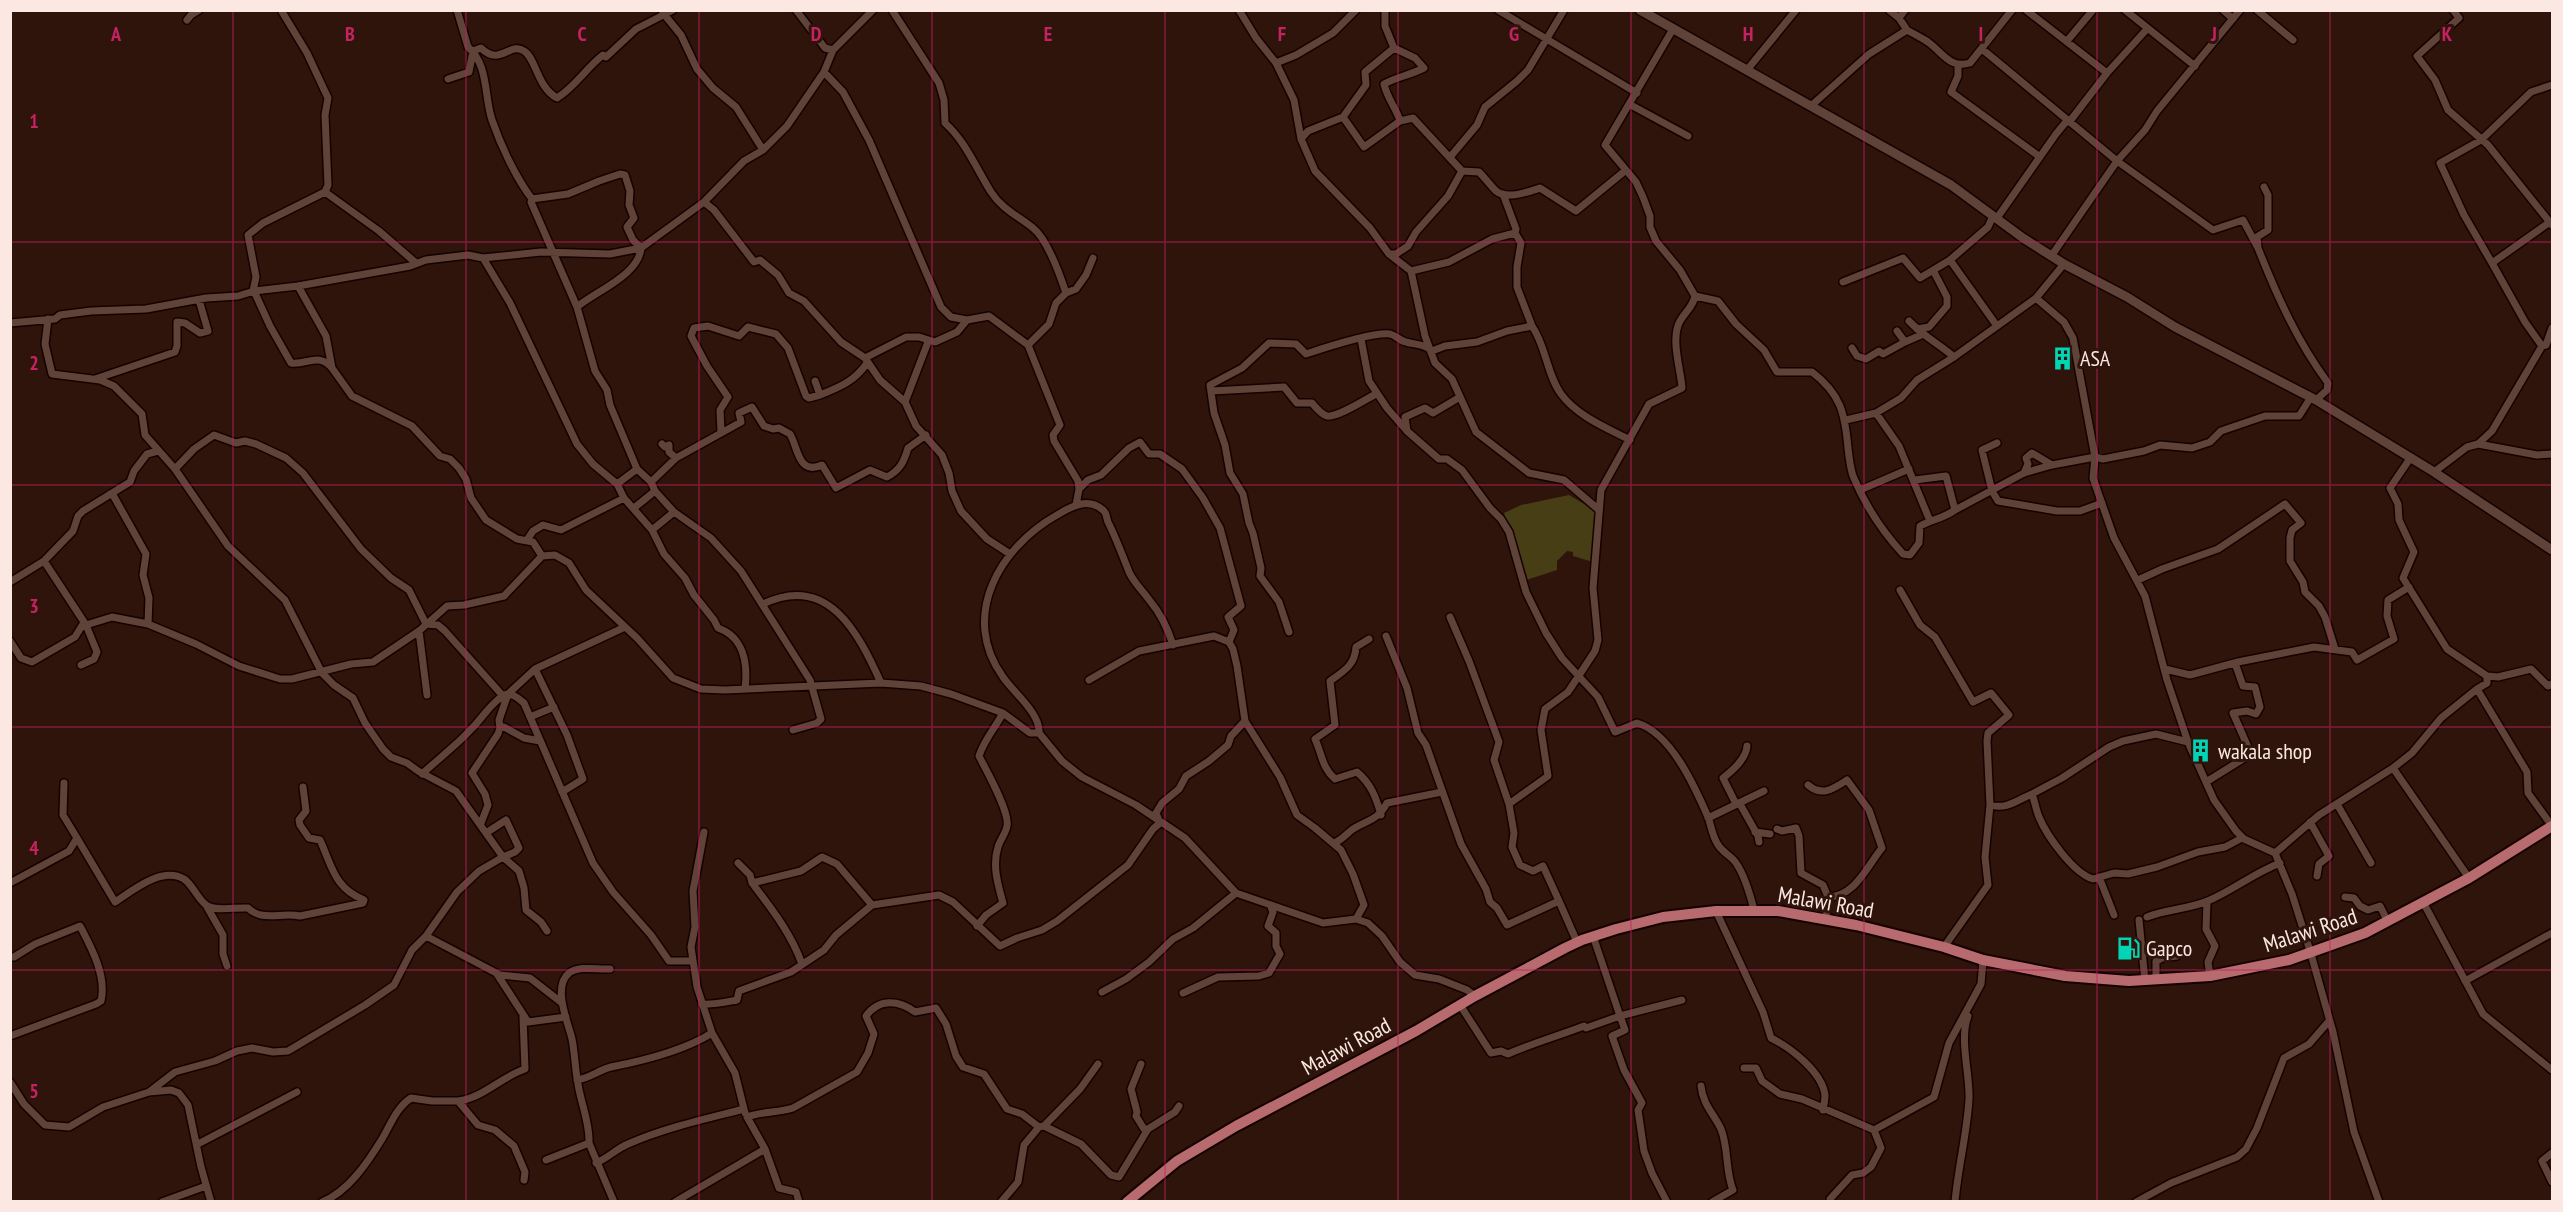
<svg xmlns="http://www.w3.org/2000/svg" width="2563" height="1212" font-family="'PT Sans Narrow',sans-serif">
  <rect width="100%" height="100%" fill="#2e140b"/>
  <path fill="#483e15" d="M1569,495L1596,511L1593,562L1573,556V552L1567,551L1557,561V570L1523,581L1504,513L1521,505Z"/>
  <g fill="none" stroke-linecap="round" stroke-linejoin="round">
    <defs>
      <path id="minor" d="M281,10L307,53L328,98L325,115L328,185L325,192
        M457,10L468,47C489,65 484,97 492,120C501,146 516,178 532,199
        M796,10L825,48L833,50
        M892,10L939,83L944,100L945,123C966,142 976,168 991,192C1002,209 1018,216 1033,228C1047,239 1060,275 1066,293
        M1239,10L1256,38L1276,63L1294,100L1301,139L1315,171L1370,228L1389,254L1411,271L1425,336L1435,363L1452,379L1476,432L1529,473L1564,480L1599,510
        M1498,10L1637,93
        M1889,10L1899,18
        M2026,10L2107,73
        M2125,10L2195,66
        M2223,10L2233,19
        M2257,10L2293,40
        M2453,10L2459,18L2417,56L2435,80L2448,110L2488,145L2552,225
        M663,13L681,35L697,69L713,88L736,107L763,150
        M187,20L191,15L199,10
        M1673,29L1605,145L1636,182L1643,197L1650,216V227L1656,241L1680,270L1695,296L1718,301L1736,324L1764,350L1777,372H1812C1841,394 1845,414 1848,448C1849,457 1850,467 1853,476C1864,503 1883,532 1903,554L1910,555L1919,543L1920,526C1933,519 1942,519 1955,510L1946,476L1915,480
        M1907,30C1914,34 1922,38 1928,42C1943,53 1950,69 1970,63L2012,10
        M2067,41L2093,10
        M1394,48L1415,58L1424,68C1410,75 1397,77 1384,84C1387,98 1396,108 1400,121
        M1982,49L2117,161L2213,230L2243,220L2258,248
        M1276,63L1296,55L1333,33L1356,10
        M1958,65V76L1951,92L2040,157
        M1747,70L1796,10
        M824,72L843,92L869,140L941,307L951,317L967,320
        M448,79L469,72L473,51L481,48C500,67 510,41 524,51C536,58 537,87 557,98C576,86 586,68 603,55L606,57L636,29L673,10
        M1629,104L1688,136
        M1812,105L1869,54L1907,30L1899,18L1905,10
        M1343,117L1366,85L1365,72L1394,48L1385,26V10
        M1301,139L1308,131L1343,117L1364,147L1400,121L1413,118L1462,171L1479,172C1485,178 1490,185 1496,191C1507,200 1528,192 1540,188L1576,211L1626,170
        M1451,156L1477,125L1485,107L1517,81L1528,70L1564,10
        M2264,187L2268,195V230L2257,237L2258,248C2277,296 2297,341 2328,383L2327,390L2316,400
        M704,202L714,210L754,262L760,260L778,275L789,293L804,301L841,342L865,358L880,380L905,402L916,426L942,455L949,473L952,491L961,511L987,539L1010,554
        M1997,218L2056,134L2065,123L2070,121L2107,73L2147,29
        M1390,254H1396L1408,246L1416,232L1448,196L1462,171
        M2052,255L2117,161L2145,130L2157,111L2240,10
        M483,258L510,303L577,444L593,464L617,484L637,469L651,482L655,491L674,512L711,538L741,571L810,680L821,719L817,723L793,730
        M1950,260L1988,227L1993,216
        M2492,263L2464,215L2440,163L2481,140L2531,92L2552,85
        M1411,271L1449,262L1492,239L1515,233
        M1843,282L1903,258L1920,278L1950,260L1997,326
        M298,286L326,336L332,368L352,396L412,426L440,456L450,459L459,468L466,479L471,498L486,520L517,539L533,542L542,556
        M253,291L256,277L248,235L263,223L325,192L379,231L416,263
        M254,291L270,326L291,363C308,365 318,352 332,368
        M2036,298L2064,322L2073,338L2095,457L2093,478L2114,538L2145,596L2167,680L2188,742L2214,800L2236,831L2244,839L2275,853L2292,894L2311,954L2333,1032L2354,1132L2379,1202
        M577,307C596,291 639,275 641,248L633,240L627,227L634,218L629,205L630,191L625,175L620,174L599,181L568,194L532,199L531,202L577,307L595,371L607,390L610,405L637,469
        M48,319L45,344L52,374L100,380L114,386L142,414L145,435L175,469
        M1909,321C1923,336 1939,344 1954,357
        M10,323L55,319L60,315L91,311L146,309L206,298L238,296L254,291L298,286L410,266L426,260L468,255L483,258L541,252L610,254L641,248L704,202L744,161L763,150L787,126L824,72L833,50L873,10
        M1532,326C1546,346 1547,375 1561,394C1577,416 1607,428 1630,440
        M1917,329L1929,327L1947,306V297L1934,272
        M1897,331L1905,342L1921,335
        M1361,339L1369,381L1387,408L1407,431
        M1028,345L1060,425L1053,435L1054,441L1078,481L1079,489
        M2542,346L2525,322L2492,263L2550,222
        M1852,348L1857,356L1866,359L1879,351L1883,354L1905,342
        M865,358L906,337H919L935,342L957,332L967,320L989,316L1028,345L1049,324L1056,303L1066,293L1076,289L1086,275L1093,258
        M95,379L175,352L177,346V322L185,323L200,333L208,331L199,300
        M1211,391L1284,387L1297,403H1312C1316,408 1321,414 1327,416C1337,418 1366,399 1376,394
        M820,395C840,387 855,381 867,363
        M1460,397L1433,413L1425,408L1405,417L1407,431L1439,459H1447L1462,470L1490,508L1501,519L1509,532L1526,592L1546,633L1562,658L1598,697L1615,732L1637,723C1671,733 1695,787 1708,817C1711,825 1712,835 1717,843C1721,852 1731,855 1736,863C1745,876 1750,894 1754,910
        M905,402L928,342
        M1876,413L1899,446L1930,521
        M1846,420L1876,413L1901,398L1917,380L1954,357L2036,298L2064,264
        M721,432L720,410L728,397L707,366L691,336L694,328L708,326L739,336L748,327L776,334L788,348L806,396L809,398L820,395L815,381
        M1997,443L1982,450L1992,491L1998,501L2057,511H2080L2102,503
        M662,444L665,447L669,445V452L676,458
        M2478,444L2537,455L2552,454
        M2411,457L2390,488L2398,504L2399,520L2414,552L2403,578L2447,649L2487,676
        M2434,472L2467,447L2478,444L2492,431L2542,346L2546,345L2552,328
        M2024,473L2028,464L2026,458L2032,453L2052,465
        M651,482L676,458L741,422L739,413L752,407L764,426L773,429L779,428L790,434C798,447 798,476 822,465L836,488L870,470L887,477C900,470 904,462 908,448L926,435
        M1860,490L1909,469
        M110,494L113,495L146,554L143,575L149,598L148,624
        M624,498L652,530
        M1076,505L1079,489L1088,480L1101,475L1129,448L1140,442L1149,454H1160L1182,469L1203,498L1220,528L1241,606L1228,617L1234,630L1229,642L1233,649L1237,666L1245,721L1280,777L1297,815L1315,828L1341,850L1353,874L1364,905L1356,919
        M634,508L655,491
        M1955,510L2024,473L2052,465L2095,457L2103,459L2144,451L2160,445L2192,448L2210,442L2221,431L2265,416H2299L2311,397
        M674,512L652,530L664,554L685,578L694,595L714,620L718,628C744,637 748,664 745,689
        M527,540L533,531L543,525L561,530L624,498L617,484
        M44,561L73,531L78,516L83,511L130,482L134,471L147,454L158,451
        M2138,580L2162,569L2218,549L2285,504L2301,523L2292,530L2290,538V561L2303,582L2305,592L2319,606L2325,617L2335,649
        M10,582L44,561L86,625L112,617L148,624L196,644L239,666L280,679H292L351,664L373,662L419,631L447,606L464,605L504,596L542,556L555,555L569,563L586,590L637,638L673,678L701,689L725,690L881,683L921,686L951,694L1003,713L1030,733H1039L1062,761L1082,777L1136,805L1185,838L1236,893L1323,923L1356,919L1368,923L1382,936L1400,962L1415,975L1439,979L1467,990L1475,996
        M1900,590L1920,625L1935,637L1973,702L1991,693L2009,715L1988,733L1987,741L1990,805L1985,857L1988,885L1944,947
        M763,604C828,573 858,632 881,683
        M1450,617L1469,661L1499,742L1494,760L1509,804L1514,833L1512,847L1520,865L1533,871L1543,866L1559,901
        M419,631L427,695
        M1289,632L1279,602L1260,576L1261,568L1253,533L1249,523L1243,494L1230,473L1225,445L1214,413L1210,385L1242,368L1269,343L1296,344L1306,354C1324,348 1374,332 1390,334C1397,336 1400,341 1406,342C1417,345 1424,344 1432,351L1445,346L1477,342L1507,331L1532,326L1517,287V267L1521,243L1515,233L1516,229L1503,194
        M1386,636L1407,688L1418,733L1426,745L1461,844L1486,889L1490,902L1497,908L1507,925L1559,901L1577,942
        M1369,639L1356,647C1355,665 1344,671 1330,681L1335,725L1315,739C1322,754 1322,768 1335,779L1357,772C1371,784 1376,797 1381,815
        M10,641L21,658L32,662L75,637L83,624
        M81,665L94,659L97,652L86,625
        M535,669L567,735L583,779L562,792
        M2165,669L2190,675L2238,662L2314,647L2352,652L2357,660L2394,639L2387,616L2388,600L2409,587
        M1089,680L1139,651L1214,636L1229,642
        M2477,689L2527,772L2528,793L2552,826
        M530,717L554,707
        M500,728L504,727L524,738L540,741
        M1039,733C1041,714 1013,692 1003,677C959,616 1000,547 1057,515C1072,506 1088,497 1103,510C1107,513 1106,517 1108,522C1116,538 1122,554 1129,572C1134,583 1143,591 1150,601C1161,614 1168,629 1173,645
        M2393,768L2469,878
        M422,774C446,752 466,738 486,712C490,707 501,695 508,694C514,694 519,699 524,703L593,863L613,892L651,935L669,961H693
        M2206,782L2251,754L2233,713L2247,711L2256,714L2260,707L2255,687L2243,686L2235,663
        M64,783L63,815L77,838
        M1808,785C1822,797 1833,789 1847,780L1869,810L1882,848C1867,866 1855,897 1828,897L1826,918
        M2032,794L2062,778L2109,747L2123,741L2156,734L2188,742
        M1509,804L1548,776L1541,730L1545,709L1568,692L1595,651L1598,640L1593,588L1601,490L1649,404L1682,388C1681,370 1670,339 1680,321C1685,312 1693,307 1695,296
        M1736,804L1723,778C1733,770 1746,759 1747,746
        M1740,804L1758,836L1759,842
        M2337,804L2371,863
        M1990,805C2007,810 2017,800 2032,794C2035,802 2036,810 2039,817C2047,836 2073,873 2093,879L2114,873L2128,874L2157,867L2198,852L2225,847L2242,838
        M1708,818L1764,791
        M2310,822L2329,856L2319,864L2317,876
        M481,823L488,805L485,794L472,773L498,734L500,728L499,720L508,694L535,669L625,627
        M1777,829L1782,831L1796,828L1799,836L1801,873L1823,885L1828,897
        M704,832L693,891L695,927L691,947L697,987L712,1033L735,1073L744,1109
        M1755,832L1770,834
        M486,833L506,820L519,848L515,852L503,857L456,791L418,771L407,763L391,757L383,749L365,723L353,698L334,685L322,673L285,600L228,546L175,469L194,449L214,435L236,443L245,441L256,444L286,458L303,473L361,549L391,578L409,590L426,624L438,625L445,631L503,696
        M1334,843C1342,840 1346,834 1353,829C1369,819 1377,821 1387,803L1442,792
        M2275,853L2319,815L2393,768L2412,753L2441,718L2477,689L2487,683V676L2498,677L2531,669L2548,686L2552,684
        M738,863L750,875L752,883C771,908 791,933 802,964
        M2099,877L2114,915
        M10,883L69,851L77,838L115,902C133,890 162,866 184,879C193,885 197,898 206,905C215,912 236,907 248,908C262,922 281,912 300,916L363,903L364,900C334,888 332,866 320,840L309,838L300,825L299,820L306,811L303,787
        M752,883L801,871L822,857L837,864L872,905L939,895L953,902L1000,946L1017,938L1042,930L1057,921L1128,865L1153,829L1160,823L1156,813L1162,803L1179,789L1186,776L1209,761L1228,745L1231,736L1245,721
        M2345,897L2354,898L2360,906L2368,910L2380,906L2388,922
        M2207,902L2206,929L2215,946L2208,962L2210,976
        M2423,902L2483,1014L2552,1070
        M206,905L223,935V954L227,966
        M1716,911L1763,1012L1771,1038C1791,1048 1822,1072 1825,1095C1825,1100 1824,1105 1823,1110
        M2147,917C2167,909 2191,909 2210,900C2235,889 2254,873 2280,863
        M2139,920L2145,981
        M977,926L986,915L1003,903C998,885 992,866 998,847C1000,840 1006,833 1007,826C1010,812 986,770 979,756C984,740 995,728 1003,713
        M426,936L500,975L530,978L562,1003
        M1593,936L1620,1016L1682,1000
        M10,957H14L35,944L80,926C91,947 107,976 101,1001L96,1004L10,1036
        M497,974L528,1022L566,1017
        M2156,980V961L2162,958L2177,956
        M2465,981L2552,933
        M1102,992L1126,979L1149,962L1173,939L1193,928L1236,893
        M1183,993L1218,977L1259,976L1269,973L1280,954L1276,946V933L1268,926L1273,912L1271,907
        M702,1004C713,1005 726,1002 737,1000L739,991L791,972L824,950L836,935L872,905
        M1460,1005L1491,1053L1501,1051L1508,1054C1533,1043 1558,1036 1584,1026L1586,1028L1620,1016L1625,1030L1612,1036L1624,1070L1642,1103L1638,1110L1644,1151L1652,1173L1667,1202
        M1141,1064L1131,1089L1137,1112L1136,1116L1144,1129H1148
        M1744,1068H1756L1762,1081L1780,1094L1802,1099L1874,1130L1934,1097L1949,1043L1981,984L1983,960
        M577,1080C590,1078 599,1070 611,1067C642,1061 685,1050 712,1033
        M10,1082L24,1104L45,1125L69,1127L103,1107L149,1092L171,1090L179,1093L188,1105L201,1167L211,1202
        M1701,1086C1703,1105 1714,1114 1721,1129C1729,1149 1725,1171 1733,1190L1712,1202
        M149,1092L175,1072L215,1061L237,1051L252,1048L273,1052L288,1051L365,1005L394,985L412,950L426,936L457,892L479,871L503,857L519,871L524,888L526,910L541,922L547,931
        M458,1101C483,1098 501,1077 525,1069L523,1017
        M1044,1126L1080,1089L1098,1064
        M589,1143C590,1123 581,1104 578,1084C575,1069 575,1054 572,1039C568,1022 552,987 569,973C580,965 598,970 610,969
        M198,1144L297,1092
        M2552,1153L2542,1161L2552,1182
        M546,1160L589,1143L614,1202
        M596,1163C608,1158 616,1149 628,1144C664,1128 705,1119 744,1109L745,1113
        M162,1202L206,1186
        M322,1202C348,1192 368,1162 382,1139C391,1124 396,1108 411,1098L432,1101H458L478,1125L495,1130L514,1146L525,1172L524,1180
        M675,1202L765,1149
        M799,1202L796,1192L779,1188L765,1149L747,1117C762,1111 778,1113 793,1108L857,1072L868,1053L874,1034L866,1016C879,998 899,1000 915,1012L936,1008L946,1024L956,1056L963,1067L984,1074L1007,1109L1022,1114L1039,1127
        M1001,1202L1018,1182L1024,1145L1039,1127L1044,1126L1081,1144L1111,1175L1119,1177L1148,1129L1175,1112L1179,1106
        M1831,1202L1830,1199L1852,1175L1863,1173L1871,1167L1881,1148L1874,1130
        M1955,1202C1958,1167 1967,1134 1969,1099C1970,1073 1959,1040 1968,1016
        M2136,1202L2171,1183L2237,1157L2246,1149L2257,1128L2284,1058L2309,1044L2329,1021"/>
      <path id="tertiary" d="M1640,10L1951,185L2023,238L2064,264L2127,297L2175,327L2316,400L2434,472L2552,550"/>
      <path id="primary" d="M1127,1202L1177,1161L1236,1126L1416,1031L1475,996L1565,948L1582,940L1616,929L1663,917L1716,911H1778L1856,925L1944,947L1983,960L2065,976L2129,981L2210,976L2289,960L2365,933L2469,878L2552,826"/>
    </defs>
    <use href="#minor" stroke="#150200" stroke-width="10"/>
    <use href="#tertiary" stroke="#150200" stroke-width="12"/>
    <use href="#primary" stroke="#150200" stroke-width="14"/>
    <use href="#minor" stroke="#604338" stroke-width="7"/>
    <use href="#tertiary" stroke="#604338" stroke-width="9"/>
    <use href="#primary" stroke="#b76b6f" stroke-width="10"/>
  </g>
  <path fill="none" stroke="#c52262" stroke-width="1.5" stroke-opacity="0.55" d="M233,10V1202M466,10V1202M699,10V1202M932,10V1202M1165,10V1202M1398,10V1202M1631,10V1202M1864,10V1202M2097,10V1202M2330,10V1202M10,242H2552M10,485H2552M10,727H2552M10,970H2552"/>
  <defs>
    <symbol id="building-bare" viewBox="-9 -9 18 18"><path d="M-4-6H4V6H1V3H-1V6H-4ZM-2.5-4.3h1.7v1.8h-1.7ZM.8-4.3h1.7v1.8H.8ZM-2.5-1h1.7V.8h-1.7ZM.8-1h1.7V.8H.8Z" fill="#02d5b6" stroke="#2e140b" stroke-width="2.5" paint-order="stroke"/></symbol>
    <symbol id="fuel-bare" viewBox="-9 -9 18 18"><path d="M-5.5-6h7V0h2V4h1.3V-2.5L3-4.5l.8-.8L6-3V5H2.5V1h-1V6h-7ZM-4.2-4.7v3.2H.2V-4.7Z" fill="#02d5b6" stroke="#2e140b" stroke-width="2.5" paint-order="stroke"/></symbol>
  </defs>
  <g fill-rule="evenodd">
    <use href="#building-bare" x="2046" y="342" width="33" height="33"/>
    <use href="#building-bare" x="2184" y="734" width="33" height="33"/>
    <use href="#fuel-bare" x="2112" y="932" width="33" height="33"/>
  </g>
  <g text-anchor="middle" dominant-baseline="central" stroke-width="6" stroke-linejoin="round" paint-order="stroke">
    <g font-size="22" fill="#fbe8e2" stroke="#2e140b" text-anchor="start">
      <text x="2080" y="358">ASA</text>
      <text x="2218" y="751">wakala shop</text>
      <text x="2146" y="948">Gapco</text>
    </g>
    <g font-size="22" fill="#fbe8e2" stroke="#2e140b">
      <text transform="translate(1826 902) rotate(10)">Malawi Road</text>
      <text transform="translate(2310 930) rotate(-18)">Malawi Road</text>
      <text transform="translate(1346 1046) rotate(-28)">Malawi Road</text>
    </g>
  </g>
  <g font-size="20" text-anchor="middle" font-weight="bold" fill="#c52262" stroke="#2e140b" stroke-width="6" stroke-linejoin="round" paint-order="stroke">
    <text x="116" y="41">A</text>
    <text x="350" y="41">B</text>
    <text x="582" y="41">C</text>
    <text x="816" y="41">D</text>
    <text x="1048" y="41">E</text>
    <text x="1282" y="41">F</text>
    <text x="1514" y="41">G</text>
    <text x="1748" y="41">H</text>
    <text x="1981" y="41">I</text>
    <text x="2214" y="41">J</text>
    <text x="2447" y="41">K</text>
    <text x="34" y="128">1</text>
    <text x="34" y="370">2</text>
    <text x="34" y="613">3</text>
    <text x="34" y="855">4</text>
    <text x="34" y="1098">5</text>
  </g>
  <rect width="2563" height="1212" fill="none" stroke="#fbe8e2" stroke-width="24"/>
</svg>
